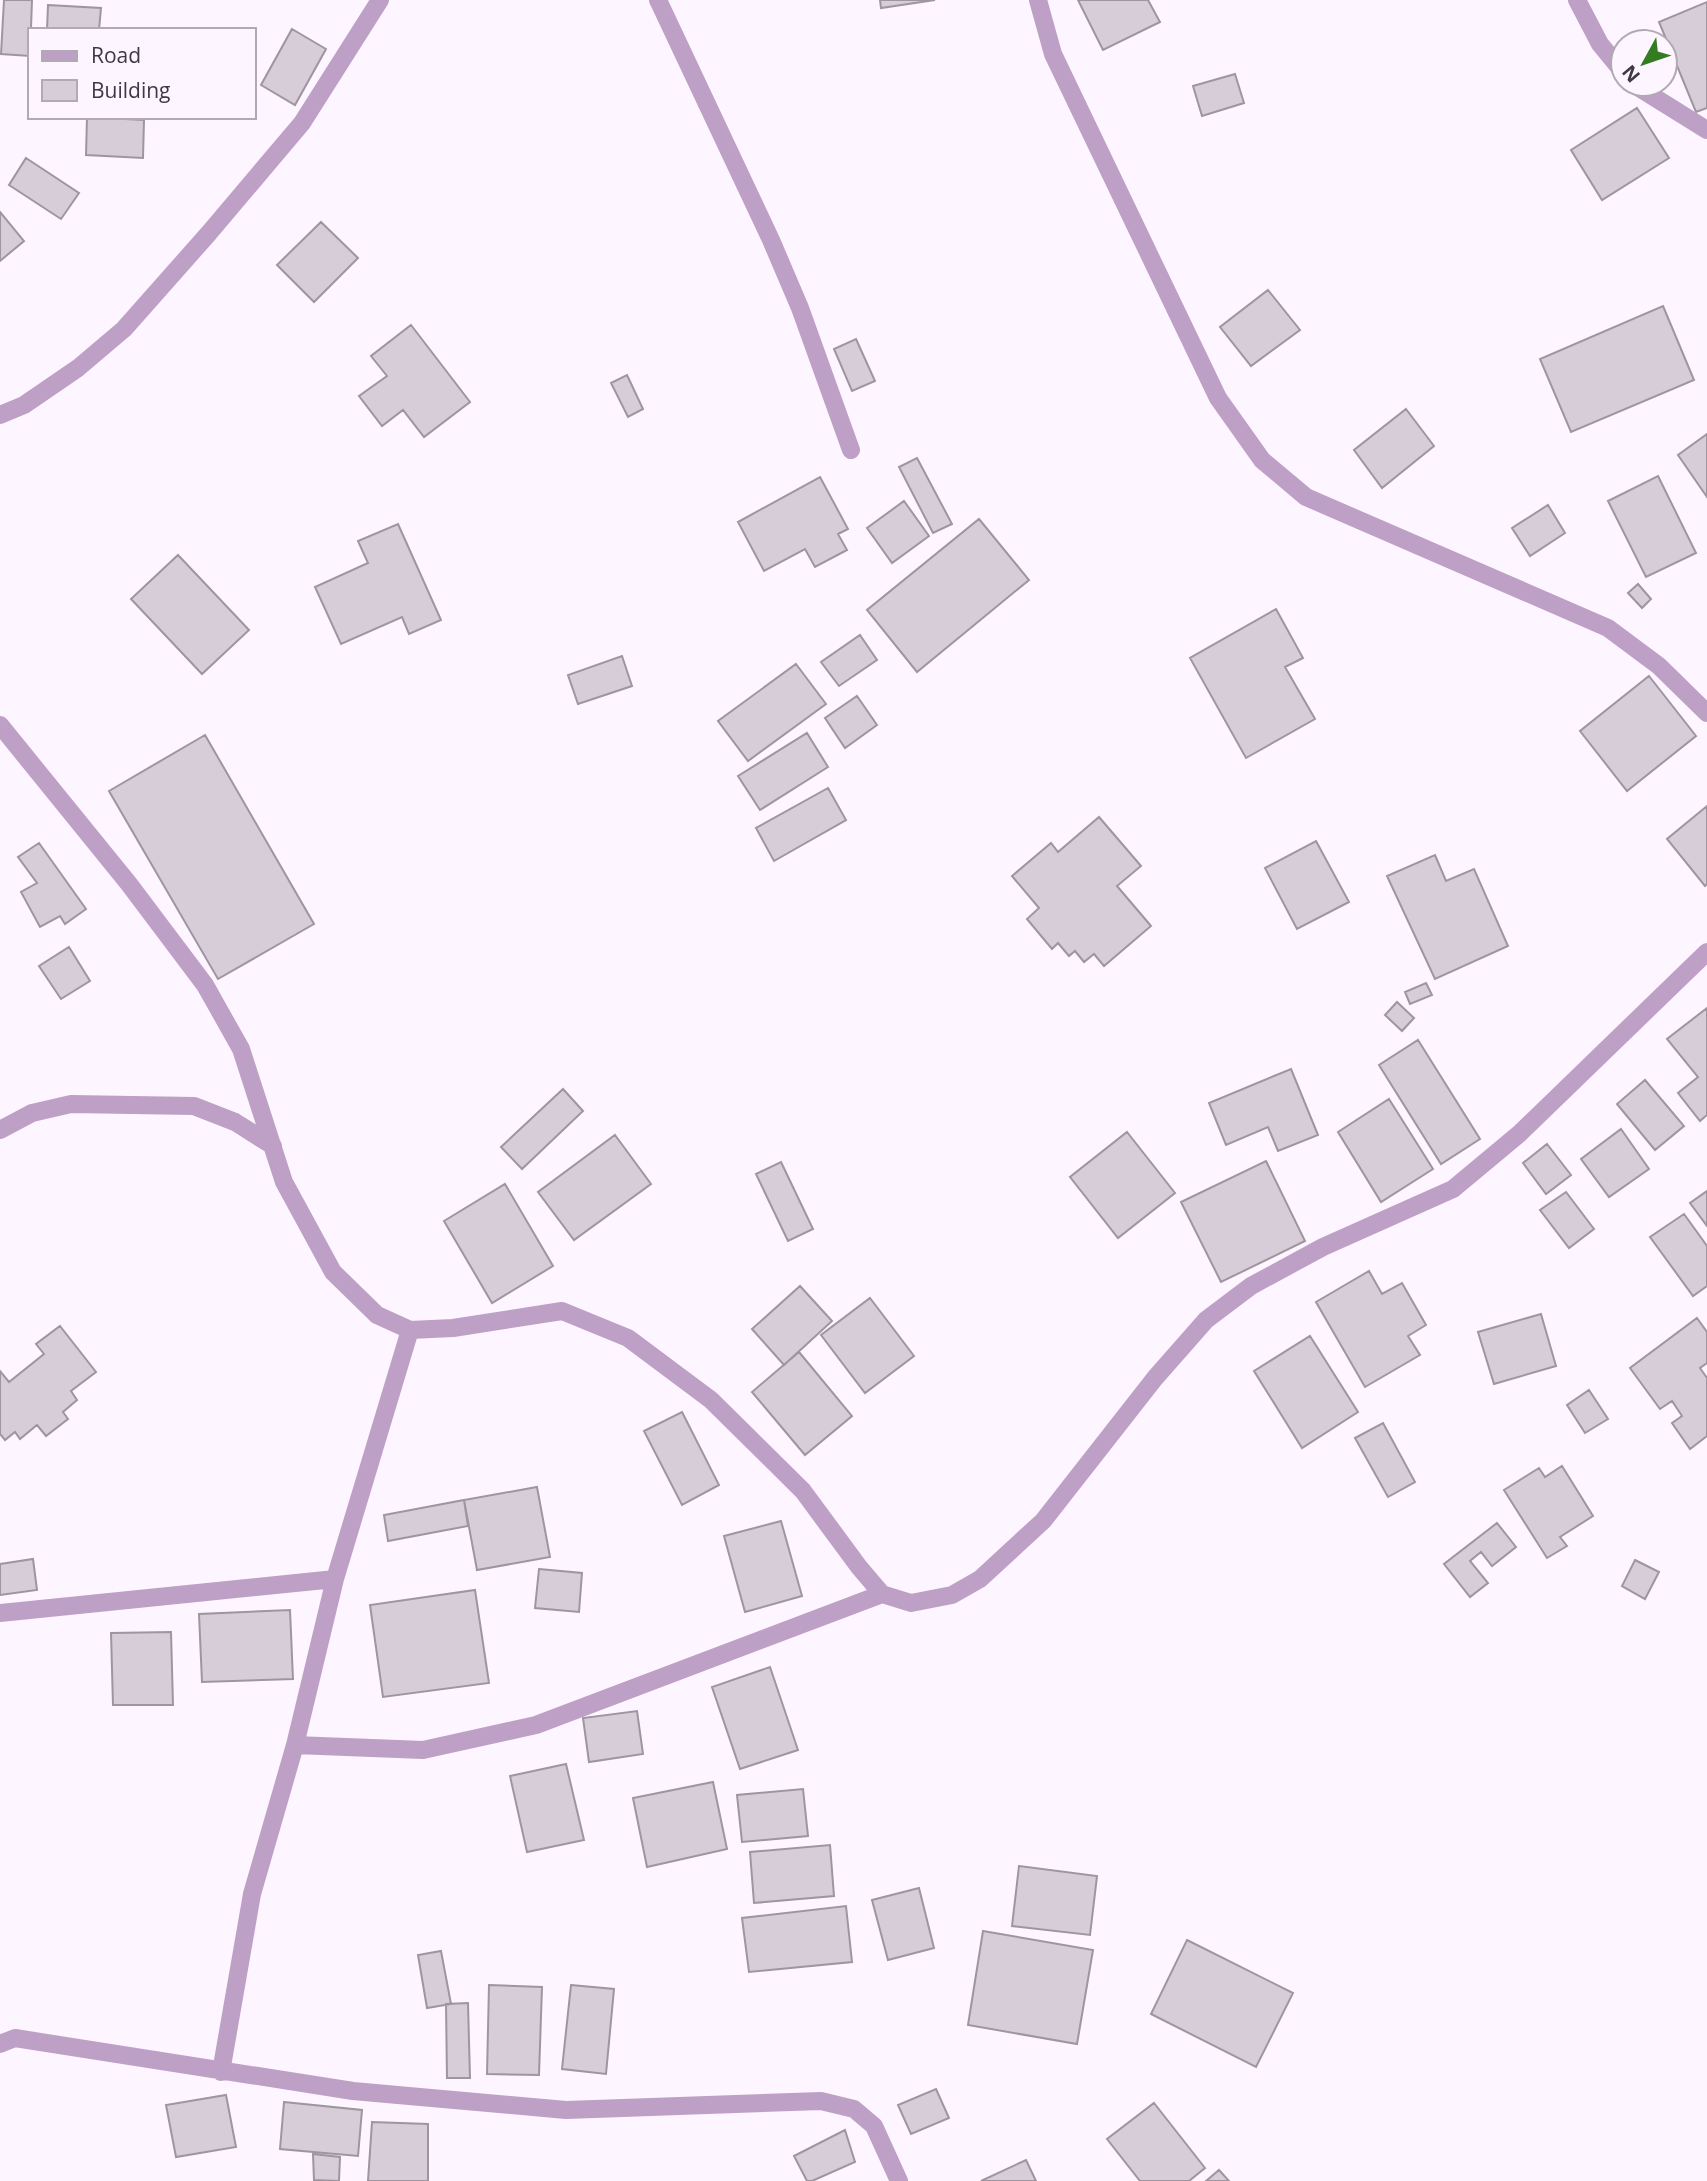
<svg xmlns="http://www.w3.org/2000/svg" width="1707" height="2181" font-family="'Open Sans',sans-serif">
  <rect width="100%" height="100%" fill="#fdf5ff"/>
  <path fill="#d7cdd9" stroke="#9e95a0" stroke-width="2" d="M4,0H32L30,56L1,54Z
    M880,0H935L881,8Z
    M1078,0H1148L1160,22L1103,50Z
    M1707,2V108L1696,112L1659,22Z
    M48,5L101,8L99,30H47Z
    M292,29L326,49L295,105L261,85Z
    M1235,74L1244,103L1202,116L1193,86Z
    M1637,108L1669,158L1602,200L1571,150Z
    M87,117L144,120L143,158L86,155Z
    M26,158L79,193L61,219L9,185Z
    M0,212L24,241L0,261Z
    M321,222L358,258L314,302L277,265Z
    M1268,290L1300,330L1251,366L1220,327Z
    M1663,306L1694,380L1571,432L1540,359Z
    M411,325L470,402L424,437L403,410L382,426L359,396L387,376L371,356Z
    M856,339L875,381L852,391L834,349Z
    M627,375L643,409L628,417L611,383Z
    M1406,409L1434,446L1382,488L1354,450Z
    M1707,434V497L1678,455Z
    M917,458L952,524L933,533L899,467Z
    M1658,476L1696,553L1646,577L1608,501Z
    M820,477L848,529L838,534L847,550L815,567L805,549L764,571L738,522Z
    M904,501L929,536L892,563L867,528Z
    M1548,505L1565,533L1530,556L1512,528Z
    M979,519L1029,580L917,672L867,610Z
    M398,524L441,620L409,634L402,617L341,644L315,587L368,563L358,541Z
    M178,555L249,630L202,674L131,599Z
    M1638,584L1651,599L1642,608L1628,593Z
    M1276,609L1303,658L1285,667L1315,719L1246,758L1190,658Z
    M860,635L877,660L839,686L821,662Z
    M622,656L632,686L578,704L568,675Z
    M796,664L826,704L748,761L718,721Z
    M1649,676L1696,736L1627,791L1580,731Z
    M857,696L877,725L845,748L825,718Z
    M807,733L828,767L760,810L738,776Z
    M205,735L314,924L218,979L109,791Z
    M828,788L846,820L774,861L756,828Z
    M1707,806V884L1705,886L1667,839Z
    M1099,817L1141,866L1117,886L1151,926L1104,966L1094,954L1084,962L1075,951L1069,956L1058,943L1052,949L1027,919L1039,908L1012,876L1051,843L1058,852Z
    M1316,841L1349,902L1297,929L1265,868Z
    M39,843L86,909L65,924L60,916L40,927L21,892L37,883L18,857Z
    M1435,855L1446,881L1474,869L1508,946L1435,979L1387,876Z
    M69,947L90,981L61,999L39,966Z
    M1426,983L1432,995L1410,1004L1405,992Z
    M1397,1002L1414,1018L1402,1031L1385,1015Z
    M1707,1008V1115L1700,1121L1678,1093L1698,1077L1667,1039Z
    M1418,1040L1480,1139L1441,1164L1379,1065Z
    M1291,1069L1318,1135L1278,1151L1268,1127L1226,1145L1209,1103Z
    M1645,1080L1684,1126L1655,1150L1617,1104Z
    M563,1089L583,1111L522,1169L501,1147Z
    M1389,1099L1433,1169L1381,1202L1338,1132Z
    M1621,1129L1649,1169L1609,1197L1581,1159Z
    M1127,1132L1175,1193L1118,1238L1070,1177Z
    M615,1135L651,1184L574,1240L538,1192Z
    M1547,1144L1571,1175L1546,1194L1523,1163Z
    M1266,1161L1305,1241L1221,1282L1181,1202Z
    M781,1162L813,1229L788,1241L756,1174Z
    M505,1184L553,1266L492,1303L444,1221Z
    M1707,1191V1226L1690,1203Z
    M1566,1192L1594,1229L1569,1248L1540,1210Z
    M1684,1214L1707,1246V1286L1693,1296L1650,1237Z
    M1369,1271L1382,1294L1402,1283L1426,1325L1408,1336L1420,1355L1365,1387L1316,1302Z
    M800,1286L832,1321L784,1365L752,1329Z
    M870,1298L914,1356L865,1393L821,1335Z
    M1541,1314L1556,1366L1494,1384L1478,1332Z
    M1697,1318L1707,1332V1363L1700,1368L1707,1378V1436L1690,1449L1672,1423L1682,1416L1672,1401L1660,1409L1630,1368Z
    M60,1326L96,1372L71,1391L77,1400L63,1412L68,1419L46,1436L37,1425L20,1439L15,1432L5,1440L0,1434V1371L9,1382L44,1354L36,1344Z
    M1310,1336L1358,1412L1302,1448L1254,1371Z
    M799,1352L852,1416L805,1455L752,1392Z
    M1589,1390L1608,1419L1585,1433L1567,1405Z
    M682,1412L719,1485L682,1505L644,1431Z
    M1383,1423L1415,1482L1388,1497L1355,1438Z
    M1562,1466L1593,1516L1560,1537L1567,1546L1547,1558L1504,1490L1539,1468L1545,1477Z
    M537,1487L550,1557L477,1570L464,1500Z
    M464,1500L468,1526L388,1541L384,1515Z
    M781,1521L802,1596L745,1612L724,1536Z
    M1497,1523L1516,1547L1492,1566L1481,1552L1470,1561L1488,1583L1470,1597L1444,1564Z
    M33,1559L37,1590L0,1595V1564Z
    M1635,1560L1659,1572L1645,1599L1622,1586Z
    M539,1569L582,1573L579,1612L535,1608Z
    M475,1590L489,1683L383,1697L370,1605Z
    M290,1610L293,1679L202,1682L199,1614Z
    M171,1632L173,1705H113L111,1633Z
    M770,1667L798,1750L740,1769L712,1687Z
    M637,1711L643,1754L589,1762L583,1718Z
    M566,1764L584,1840L527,1852L510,1776Z
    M713,1782L727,1849L647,1867L633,1798Z
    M803,1789L808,1836L742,1842L737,1795Z
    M830,1845L834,1896L754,1903L750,1852Z
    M1019,1866L1097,1876L1090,1935L1012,1926Z
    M919,1888L934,1948L888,1960L872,1900Z
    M846,1906L852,1962L749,1972L742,1918Z
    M983,1931L1093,1950L1077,2044L968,2025Z
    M1187,1940L1293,1993L1256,2067L1151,2014Z
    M441,1951L451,2004L427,2008L418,1955Z
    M489,1985L542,1987L539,2075L487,2074Z
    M571,1985L614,1989L606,2074L562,2069Z
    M468,2003L470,2078H447L446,2004Z
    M936,2089L949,2118L911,2134L898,2105Z
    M226,2095L236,2147L176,2157L166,2105Z
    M284,2102L362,2110L358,2156L280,2149Z
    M1154,2103L1205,2168L1189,2181H1140L1107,2139Z
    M372,2122L428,2124V2181H368Z
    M845,2130L855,2162L812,2181H807L794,2156Z
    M313,2154L340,2157L339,2181L314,2180Z
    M1026,2160L1036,2181H981Z
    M1219,2170L1229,2181H1206Z"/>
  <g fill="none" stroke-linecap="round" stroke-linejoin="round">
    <path stroke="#be9fc5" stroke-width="18" d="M658,0L771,240L800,308L851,450
      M1038,0L1053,54L1218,398L1262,460L1306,497L1608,628L1659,666L1707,713
      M1577,0L1600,44L1623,72
      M1633,84L1707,130
      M0,415L24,405L78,368L124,329L209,233L302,123L380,0
      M0,725L129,884L205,985L241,1049L284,1182L333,1272L377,1315L410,1330L453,1328L562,1311L628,1338L711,1400L803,1491L859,1567L882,1594L911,1603L952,1595L980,1579L1043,1521L1155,1378L1206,1320L1251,1286L1323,1247L1453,1189L1519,1134L1707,952
      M0,1130L32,1113L71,1104L194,1106L235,1122L273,1146
      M0,1613L335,1579
      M295,1745L423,1750L536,1725L882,1594
      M0,2044L15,2038L353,2091L566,2110L821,2101L854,2109L874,2126L899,2181
      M221,2072L252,1894L295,1745L335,1579L410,1330"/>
  </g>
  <rect x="28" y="28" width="228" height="91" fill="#fdf5ff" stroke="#b1aab2" stroke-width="2"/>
  <rect x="42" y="51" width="35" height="10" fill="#be9fc5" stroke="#b1aab2" stroke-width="2"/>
  <text x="91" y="63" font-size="21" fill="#3e3a3f">Road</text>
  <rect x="42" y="80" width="35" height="21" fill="#d7cdd9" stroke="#b1aab2" stroke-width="2"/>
  <text x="91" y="98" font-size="21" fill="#3e3a3f">Building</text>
  <g transform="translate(1644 63) rotate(230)"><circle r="33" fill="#fdf5ff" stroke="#b1aab2" stroke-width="2"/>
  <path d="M0-5L12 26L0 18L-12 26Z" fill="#337c22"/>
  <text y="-10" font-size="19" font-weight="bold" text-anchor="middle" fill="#3e3a3f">N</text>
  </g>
</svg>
